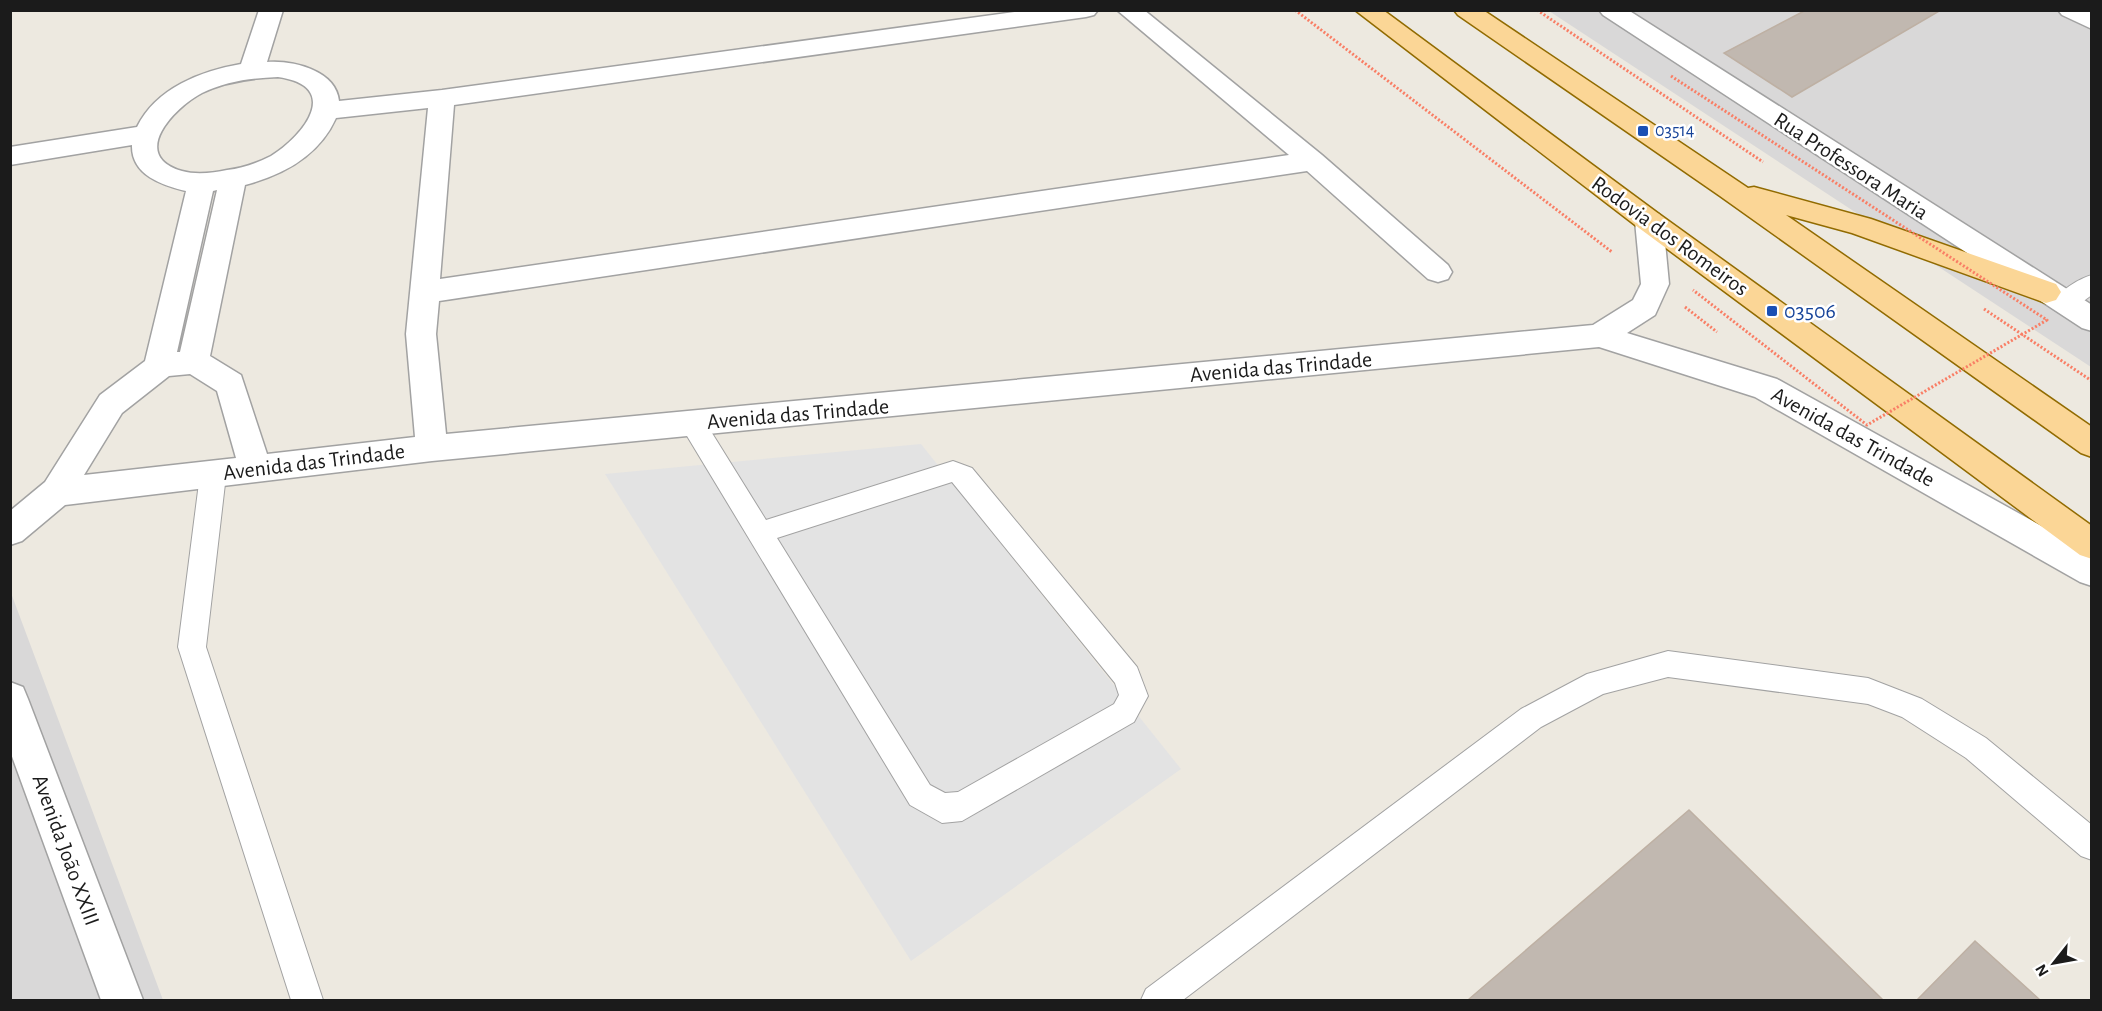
<svg xmlns="http://www.w3.org/2000/svg" width="2102" height="1011" font-family="'Alegreya Sans',sans-serif">
  <rect width="100%" height="100%" fill="#ede9e0"/>
  <path fill="#d9d8d8" d="M1549,11H2091V367Z
    M11,593L163,1000H11Z"/>
  <path fill="#e3e3e3" d="M921,444L1181,769L911,961L605,474Z"/>
  <path fill="#c1b8b0" stroke="#beb0a3" stroke-width="1.5" d="M1806,10H1941L1792,97L1724,53Z
    M1689,810L1883,1000H1468Z
    M1975,941L2040,1000H1917Z"/>
  <g fill="none" stroke-linecap="round" stroke-linejoin="round">
    <defs>
      <path id="service" d="M2092,275V295C2080,303 2071,313 2056,309L2053,303C2059,291 2078,279 2092,275Z
        M693,414L702,417L766,520L953,461L972,468L1137,667L1148,696L1134,722L962,821L942,823L910,805L684,431L681,424L684,417ZM952,482L1115,683L1119,695L1114,704L958,792L945,793L930,785L777,538Z
        M213,465L222,468L226,475L206,647L323,1000H291L178,647L200,475L204,468Z
        M1668,651L1868,678L1922,699L1986,738L2092,825V860L2081,856L1966,758L1902,717L1868,704L1668,677L1603,694L1541,727L1183,1000H1141L1146,989L1521,709L1587,674Z"/>
      <path id="minor" d="M259,10H283L267,62C292,60 336,70 339,101L442,90L1029,10H1098L1094,15L1086,17L454,105L440,279L1289,155L1117,10H1144L1322,155L1448,265L1452,272L1448,279L1438,282L1428,279L1307,171L439,301L436,334L446,434L1593,325L1633,300L1641,284L1635,221L1639,214L1649,211L1659,214L1663,221L1669,284L1655,315L1627,333L1777,379L2092,554V586L2080,582L1755,397L1599,347L432,461L65,505L22,541L10,545V511L45,482L100,395L145,361L186,191C162,185 131,175 132,145L10,165V147L137,127C156,88 201,71 241,64ZM278,77C342,86 305,135 271,156C257,163 243,168 227,170C213,173 196,175 182,171C128,155 175,107 202,93C226,81 252,78 278,77ZM428,108L406,334L415,437L267,454L241,375L210,356L245,185C283,175 319,156 336,118ZM217,190L180,352H177L213,191ZM190,374L217,391L236,458L84,475L122,413L169,376Z
        M1599,10H1628L2092,305V331L2082,328L1603,15Z
        M2058,10L2092,12V29L2062,15Z
        M10,682L23,687L28,699L143,1000H101L10,751Z"/>
      <path id="primary" d="M1355,10H1383L1659,214L2092,526V559L2080,555L1639,228Z
        M1454,10H1483L1748,188L1754,187L1871,219L2056,284L2061,292L2056,300L2046,303L1852,233L1786,215L2092,427V457L2081,453L1720,196L1458,15Z"/>
    </defs>
    <use href="#service" stroke="#a2a2a2" stroke-width="2"/>
    <use href="#minor" stroke="#a2a2a2" stroke-width="3"/>
    <use href="#primary" stroke="#916b01" stroke-width="3"/>
    <path stroke="#f97e65" stroke-width="3" stroke-dasharray="2 2" stroke-linecap="butt" d="M1295,10L1612,252
      M1537,10L1763,162
      M1685,307L1717,332
      M1984,309L2092,381"/>
    <use href="#service" fill="#fff" fill-rule="evenodd"/>
    <use href="#minor" fill="#fff" fill-rule="evenodd"/>
    <use href="#primary" fill="#fbd696" fill-rule="evenodd"/>
    <path stroke="#f97e65" stroke-width="3" stroke-dasharray="2 2" stroke-linecap="butt" d="M1671,76L2047,320L1867,425L1693,290"/>
  </g>
  <g fill="#1a4fb4" stroke="#fff" stroke-width="2">
    <rect x="1637" y="125" width="12" height="12" rx="3"/>
    <rect x="1766" y="305" width="12" height="12" rx="3"/>
  </g>
  <g text-anchor="middle" dominant-baseline="central" stroke-width="5" stroke-linejoin="round" paint-order="stroke">
    <g font-size="18" fill="#164399" stroke="#fff" text-anchor="start">
      <text x="1655" y="131">03514</text>
    </g>
    <g font-size="22" fill="#1b1b1b" stroke="#fff">
      <text transform="translate(1851 166) rotate(33)">Rua Professora Maria</text>
      <text transform="translate(1670 236) rotate(36)">Rodovia dos Romeiros</text>
      <text transform="translate(1281 367) rotate(-5)">Avenida das Trindade</text>
      <text transform="translate(798 414) rotate(-5)">Avenida das Trindade</text>
      <text transform="translate(1853 437) rotate(29)">Avenida das Trindade</text>
      <text transform="translate(314 462) rotate(-7)">Avenida das Trindade</text>
      <text transform="translate(66 850) rotate(70)">Avenida João XXIII</text>
    </g>
    <g font-size="22" fill="#164399" stroke="#fff" text-anchor="start">
      <text x="1784" y="311">03506</text>
    </g>
  </g>
  <rect width="2102" height="1011" fill="none" stroke="#1b1b1b" stroke-width="24"/>
  <g transform="translate(2054 963) rotate(239)" stroke="#ffffff" stroke-width="4.5" paint-order="stroke">
  <path d="M0-4.5L10 22L0 15L-10 22Z" fill="#1b1b1b"/>
  <text y="-9" font-size="16" font-weight="bold" text-anchor="middle" fill="#1b1b1b">N</text>
  </g>
</svg>
